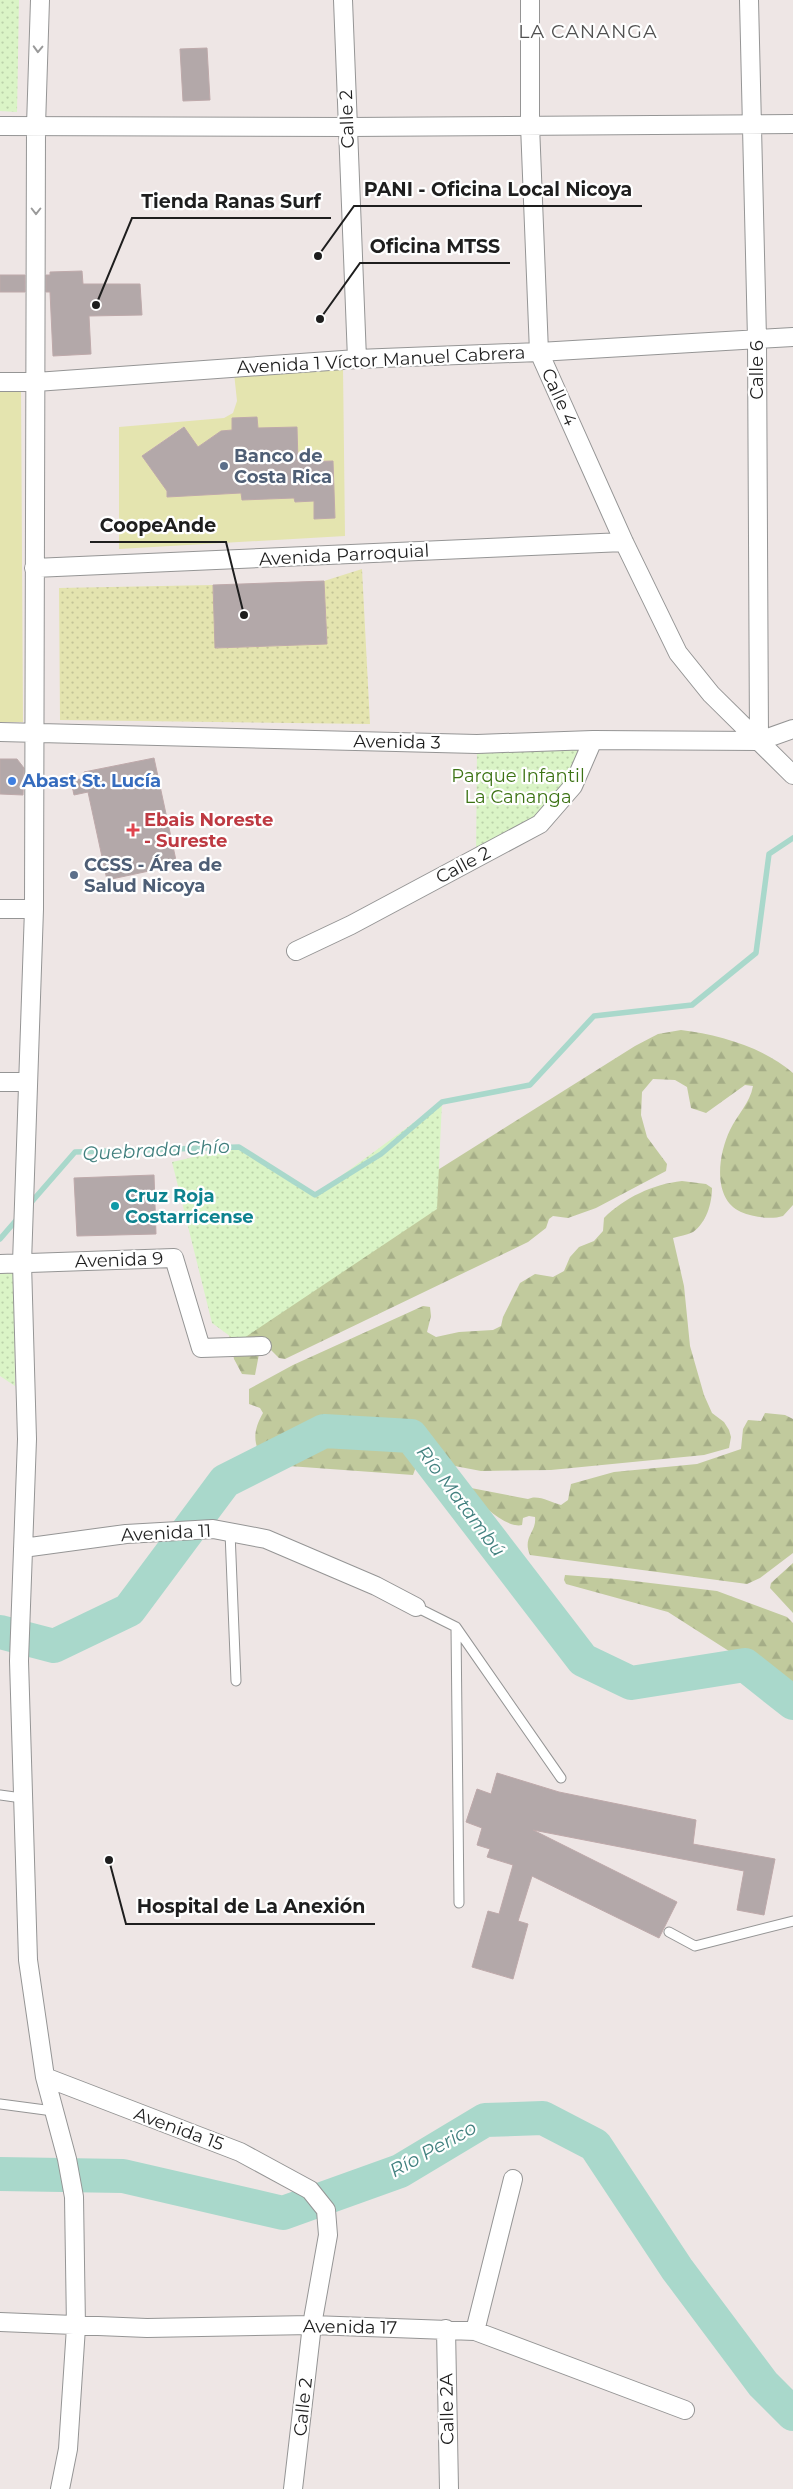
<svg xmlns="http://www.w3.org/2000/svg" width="793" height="2489" font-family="Montserrat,sans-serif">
  <defs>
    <pattern id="grass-dots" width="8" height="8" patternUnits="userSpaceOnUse" patternTransform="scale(1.25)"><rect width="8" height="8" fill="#e4e4af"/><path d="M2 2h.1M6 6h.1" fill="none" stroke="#c3c396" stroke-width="1.8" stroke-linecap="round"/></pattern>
    <pattern id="forest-firs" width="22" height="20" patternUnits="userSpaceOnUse" patternTransform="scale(1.25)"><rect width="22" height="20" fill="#c1ca9d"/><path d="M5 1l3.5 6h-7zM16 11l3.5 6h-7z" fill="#a5ad87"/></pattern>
    <pattern id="park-dots" width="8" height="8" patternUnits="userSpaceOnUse" patternTransform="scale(1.25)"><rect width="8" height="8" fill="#daf4c6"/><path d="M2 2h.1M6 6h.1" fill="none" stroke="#bbd1aa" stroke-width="1.8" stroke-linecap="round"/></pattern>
  </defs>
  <rect width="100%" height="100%" fill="#eee6e5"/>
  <path fill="url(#grass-dots)" d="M362,569L370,724L60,720L59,588L213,585L216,648L326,644L324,581Z"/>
  <path fill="url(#forest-firs)" d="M681,1030C720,1035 763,1047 793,1073V1205L783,1216C771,1220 753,1217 741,1212C712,1199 718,1155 730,1130C737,1115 750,1103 753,1086L745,1085L706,1113L691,1108L687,1087L675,1080L653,1079L642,1092L641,1115L647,1137L667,1164L666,1171L596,1208L568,1218L553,1216L549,1219L546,1228L528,1242L285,1359L279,1358L266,1345L260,1349L255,1375L242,1374L234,1359L228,1329L328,1239L635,1046L658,1034Z
    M682,1181L706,1184L712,1188C712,1204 706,1223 693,1232C687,1235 679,1236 673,1238L684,1286L690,1346L704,1395L712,1413L724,1422L729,1430L731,1437L729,1448L704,1455L551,1470L481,1471L439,1463L417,1464L413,1475L275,1465L265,1463C253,1445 252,1432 263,1413L260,1408L249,1404V1389L293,1365L423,1306L430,1307L431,1316L427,1332L436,1337L459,1332L493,1330L501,1326L503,1317L520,1283L535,1274L553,1277L564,1271L570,1257L579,1247L594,1241L603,1231L604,1218C624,1198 653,1184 682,1181Z
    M765,1413L785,1415L793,1419V1553L760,1578L747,1584L530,1555C522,1537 537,1532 535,1517L529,1516L523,1518L522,1525C507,1529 480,1503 470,1493L471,1488L528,1499C537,1494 551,1502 561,1505L568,1500L571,1484L614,1472L697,1464L741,1449L743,1429L748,1420L761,1421Z
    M793,1563V1613L770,1588L771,1583Z
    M565,1575L617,1579L717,1591L787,1617L793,1623V1684L768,1676L668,1612L566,1584L564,1580Z"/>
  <path fill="url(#park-dots)" d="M0,0H19L17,112L0,111Z
    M593,740L540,824L476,859L477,744Z
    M442,1102L437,1209L238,1342L212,1323L172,1162L239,1147L315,1195Z
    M0,1264H14L15,1386L0,1376Z"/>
  <path fill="#e4e4af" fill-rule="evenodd" d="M343,367L345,536L119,549V427L224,418L233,413L237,401L234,373ZM257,417L258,428L297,427L299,474L318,473V461H333L335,518L315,519L314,501L295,502L294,498L242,500L241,493L167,497L166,470L157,477L142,456L183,427L198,447L221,431L232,430V418Z
    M21,390L23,722H0V391Z"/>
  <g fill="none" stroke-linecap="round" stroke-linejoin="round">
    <path stroke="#a9d8cb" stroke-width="5.5" d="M28,1206L75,1152L239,1147L315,1195L381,1154L442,1102L530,1085L594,1016L692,1005L756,953L769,854L793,838
      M0,1239L19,1217"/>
    <path stroke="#a9d8cb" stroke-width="34" d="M0,1632L54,1646L129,1610L225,1481L324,1431L411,1436L583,1660L631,1683L745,1665L793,1703
      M0,2174L123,2176L283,2213L400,2171L485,2120L543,2118L595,2145L677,2269L763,2384L793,2414"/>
  </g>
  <path fill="#b3a8a9" stroke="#bea9aa" d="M207,48L210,100L183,101L180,49Z
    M82,271L83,284H140L142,315L89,316L91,354L53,356L50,292H46V275H50V272Z
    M0,275H25V292H0Z
    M257,417L258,428L297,427L298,462L333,461L335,518L314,519V501L295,502L294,498L242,500L241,493L167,497V491L142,456L184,427L198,447L221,431L232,430V418Z
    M324,581L327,644L215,648L213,585Z
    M154,758L177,865L107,880L88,792L74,795L71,781L85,778L84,772Z
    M0,759H17L24,768L23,795L0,794Z
    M154,1175L156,1234L77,1236L74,1178Z
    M497,1773L559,1792L696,1820L693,1844L775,1859L764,1915L737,1910L744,1871L533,1830L677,1902L659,1938L532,1876L518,1921L528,1924L513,1979L472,1967L488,1911L499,1914L513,1865L487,1857L490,1849L477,1845L482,1828L466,1822L477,1789L491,1794Z"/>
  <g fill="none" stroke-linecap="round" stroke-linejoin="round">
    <defs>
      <path id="lane" d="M230,1532L236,1681
        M416,1607L456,1627L561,1778
        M456,1627L459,1903
        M0,1795L22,1798
        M669,1932L695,1946L793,1921
        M0,2104L53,2111"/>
      <path id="street" d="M40,0L36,126L34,909L22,1263L27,1439L19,1661L28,1960L45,2077L67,2159L74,2197L76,2327L68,2449L60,2489
        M343,0L357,359
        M530,0V125L539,352L624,542L678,653L711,694L793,775
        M749,0L757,339L759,741
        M0,126L348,127L793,124
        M0,382H36L357,359L539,352L793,337
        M34,568L624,542
        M0,732L477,744L593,740L759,741L793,729
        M0,909H34
        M296,951L351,925L540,824L573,786L593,740
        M0,1082H27
        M0,1264L174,1258L201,1348L262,1346
        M23,1548L126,1534L213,1529L266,1539L376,1586L416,1607
        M45,2077L240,2152L310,2190L326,2210L328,2235L312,2325L293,2489
        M0,2322L147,2328L312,2325L475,2331L685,2410
        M446,2329L449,2489
        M475,2331L513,2179"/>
    </defs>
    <use href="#lane" stroke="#959595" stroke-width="11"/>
    <use href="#street" stroke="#959595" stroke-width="20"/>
    <use href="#lane" stroke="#fff" stroke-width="9"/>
    <use href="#street" stroke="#fff" stroke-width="18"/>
  </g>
  <defs><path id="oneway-chevron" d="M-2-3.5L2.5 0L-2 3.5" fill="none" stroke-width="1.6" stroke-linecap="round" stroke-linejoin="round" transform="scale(1.25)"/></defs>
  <g stroke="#9a9a9a">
    <use href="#oneway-chevron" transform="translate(38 49) rotate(92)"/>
    <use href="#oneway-chevron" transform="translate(36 211) rotate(90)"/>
  </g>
  <g fill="#5c6f8a" stroke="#fff" stroke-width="2">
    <circle cx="224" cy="466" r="5"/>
    <circle cx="74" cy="875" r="5"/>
  </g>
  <circle fill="#3f7fe0" stroke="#fff" stroke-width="2" cx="12" cy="781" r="5"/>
  <path fill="#e0444e" stroke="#fff" stroke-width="2" d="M130.5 822.5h5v5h5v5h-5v5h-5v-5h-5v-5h5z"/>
  <circle fill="#0f9aa8" stroke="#fff" stroke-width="2" cx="115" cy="1206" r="5"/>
  <g text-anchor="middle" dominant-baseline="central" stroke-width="4.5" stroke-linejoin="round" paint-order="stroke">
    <g font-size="18" fill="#1e1e1e" stroke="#fff">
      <text transform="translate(347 119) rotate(-92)">Calle 2</text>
      <text transform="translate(381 360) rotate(-3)">Avenida 1 Víctor Manuel Cabrera</text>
      <text transform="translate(757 370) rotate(-90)">Calle 6</text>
      <text transform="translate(559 397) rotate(66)">Calle 4</text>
      <text transform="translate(344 555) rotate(-3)">Avenida Parroquial</text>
      <text transform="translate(397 742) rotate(1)">Avenida 3</text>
      <text transform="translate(463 865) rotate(-28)">Calle 2</text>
      <text transform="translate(119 1260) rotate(-2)">Avenida 9</text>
      <text transform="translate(166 1533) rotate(-3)">Avenida 11</text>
      <text transform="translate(179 2129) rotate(20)">Avenida 15</text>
      <text transform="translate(350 2327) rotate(1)">Avenida 17</text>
      <text transform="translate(303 2407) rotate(-84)">Calle 2</text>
      <text transform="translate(447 2409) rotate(-91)">Calle 2A</text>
    </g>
    <g font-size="18" font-weight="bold" fill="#4e5e75" stroke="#fff" text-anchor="start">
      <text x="234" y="456">Banco de<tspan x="234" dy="21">Costa Rica</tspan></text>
      <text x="84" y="865">CCSS - Área de<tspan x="84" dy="21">Salud Nicoya</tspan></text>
    </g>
    <g font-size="18" fill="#3d7315" stroke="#fff">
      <text x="518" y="776">Parque Infantil<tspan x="518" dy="21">La Cananga</tspan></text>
    </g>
    <g font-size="18" font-weight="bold" fill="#366cbe" stroke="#fff" text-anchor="start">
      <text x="22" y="781">Abast St. Lucía</text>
    </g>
    <g font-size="18" font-weight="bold" fill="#be3a42" stroke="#fff" text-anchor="start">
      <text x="144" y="820">Ebais Noreste<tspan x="144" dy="21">- Sureste</tspan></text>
    </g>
    <g font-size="18" font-weight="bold" fill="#0d838f" stroke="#fff" text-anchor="start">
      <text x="125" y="1196">Cruz Roja<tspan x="125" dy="21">Costarricense</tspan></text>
    </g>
    <g font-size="19" letter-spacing="1" fill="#515151" stroke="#fff">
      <text x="588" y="31">LA CANANGA</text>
    </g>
    <g font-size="19" font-style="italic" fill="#42807f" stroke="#fff">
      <text transform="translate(156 1150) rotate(-3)">Quebrada Chío</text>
      <text transform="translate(461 1501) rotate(53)">Río Matambú</text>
      <text transform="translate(433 2149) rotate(-29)">Río Perico</text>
    </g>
  </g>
  <path fill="none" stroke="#1e1e1e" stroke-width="2" d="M318 256L354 206H642M96 305L132 218H331M320 319L360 263H510M244 615L226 542H90M109 1860L126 1924H375"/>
  <g fill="#1e1e1e" stroke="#fff" stroke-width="2">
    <circle cx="318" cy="256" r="5"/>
    <circle cx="96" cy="305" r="5"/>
    <circle cx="320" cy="319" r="5"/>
    <circle cx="244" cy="615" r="5"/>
    <circle cx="109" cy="1860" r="5"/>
  </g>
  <g font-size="19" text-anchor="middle" font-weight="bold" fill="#1e1e1e" stroke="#fff" stroke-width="4.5" stroke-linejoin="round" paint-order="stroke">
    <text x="498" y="196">PANI - Oficina Local Nicoya</text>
    <text x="231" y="208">Tienda Ranas Surf</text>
    <text x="435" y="253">Oficina MTSS</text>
    <text x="158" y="532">CoopeAnde</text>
    <text x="251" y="1913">Hospital de La Anexión</text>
  </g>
</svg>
